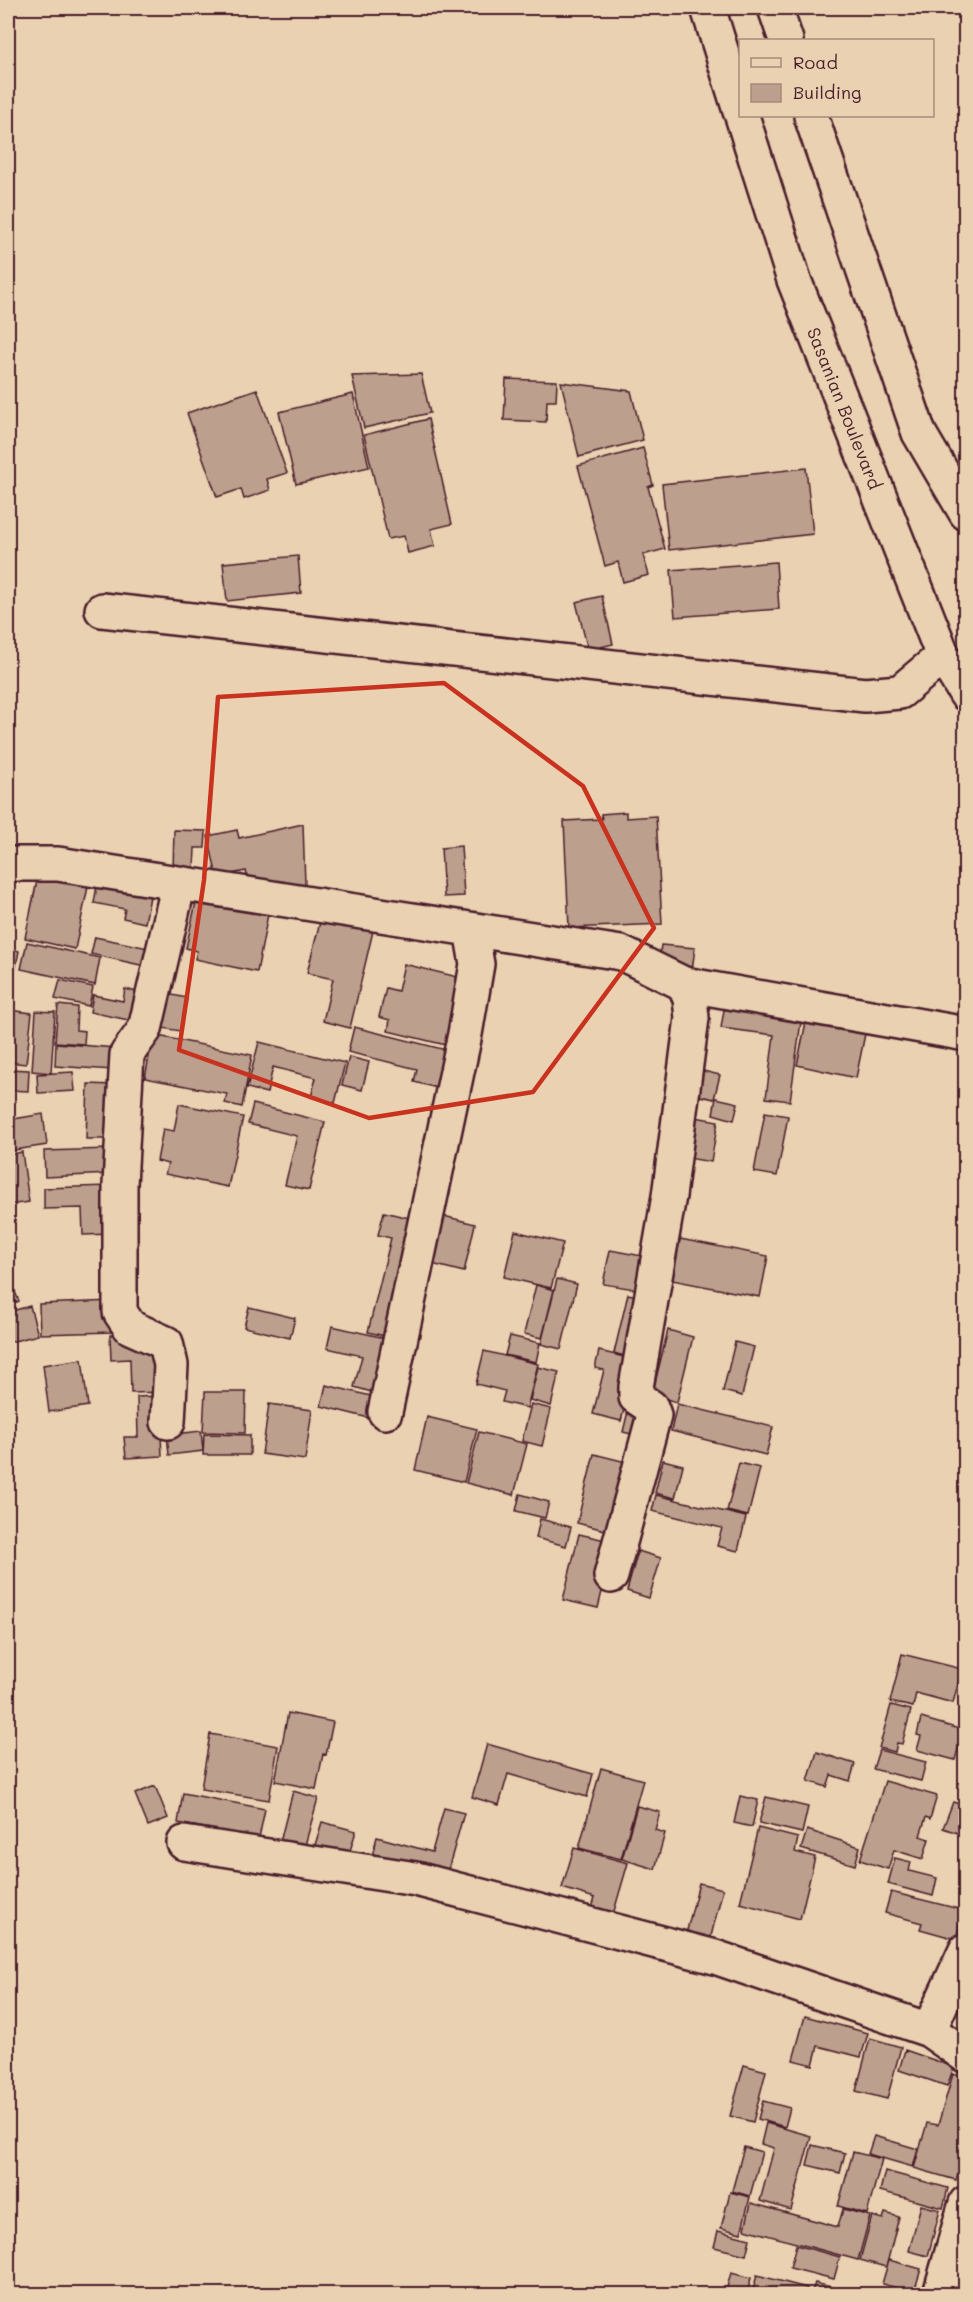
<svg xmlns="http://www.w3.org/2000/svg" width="973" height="2302" font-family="Mali,sans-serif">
  <rect width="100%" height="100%" fill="#e9d1b1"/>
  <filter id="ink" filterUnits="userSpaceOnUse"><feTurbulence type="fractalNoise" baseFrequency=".0167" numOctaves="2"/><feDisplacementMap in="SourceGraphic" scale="12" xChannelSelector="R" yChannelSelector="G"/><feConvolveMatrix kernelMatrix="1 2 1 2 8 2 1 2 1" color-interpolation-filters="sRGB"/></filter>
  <g filter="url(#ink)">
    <path fill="#bc9f8c" stroke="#4a1f2b" stroke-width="1.5" d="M421,374L430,413L364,428L352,376Z
      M506,379L557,381L556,401H547L546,422L504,420Z
      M561,382L631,391L643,440L579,457Z
      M257,389L287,473L267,479L270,490L244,499L241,489L217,497L187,413Z
      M353,394L369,467L296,484L279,412Z
      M428,419L452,524L431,529L435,546L408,553L404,536L388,539L364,435Z
      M643,448L653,485L648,487L665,549L643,555L649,575L623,582L618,562L605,566L578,466Z
      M806,468L813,534L669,550L662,484Z
      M298,556L301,593L227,601L223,563Z
      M776,562L779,609L675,617L671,570Z
      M602,596L613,644L588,650L576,602Z
      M626,812V818L656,816L662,924L569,928L564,821L602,819L601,814Z
      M303,824L305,885L249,882L246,871L217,877L208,836L237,830L239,838Z
      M174,830L206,831L205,848H195L194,871H173Z
      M461,846L464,896L444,897L441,848Z
      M39,871L89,882L75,949L25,938Z
      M98,880L151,891L145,923L123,918L125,909L94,903Z
      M196,902L269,909L257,972L195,959L197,951L186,948Z
      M321,918L373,931L350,1028L323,1021L333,979L307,973Z
      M95,937L158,950L154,968L91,954Z
      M27,942L100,958L95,985L21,969Z
      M661,945L695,948L692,970L658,967Z
      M8,948L19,951L14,976L8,974Z
      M404,964L470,980L454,1047L388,1031L390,1020L379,1017L386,988L398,991Z
      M60,980L93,987L89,1006L55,999Z
      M125,989L149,995L143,1023L90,1012L93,995L123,1001Z
      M158,992L187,998L180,1031L151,1026Z
      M725,1004L802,1014L790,1101L766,1098L774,1035L721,1028Z
      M58,1005L77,1007L76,1030L85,1031L84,1044L55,1042Z
      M8,1010L32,1013L26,1064L8,1062Z
      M36,1011L55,1012L51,1073L32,1071Z
      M806,1022L865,1034L856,1078L797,1065Z
      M354,1027L454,1052L445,1090L414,1082L417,1069L348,1052Z
      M153,1035L252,1055L242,1107L225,1103L227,1094L145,1078Z
      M259,1042L345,1063L335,1103L311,1097L316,1078L273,1067L267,1093L247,1088Z
      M56,1043L115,1048L113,1070L55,1066Z
      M349,1057L369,1062L362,1090L342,1085Z
      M8,1069L29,1070L28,1091L8,1090Z
      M699,1070L720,1075L714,1099L692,1094Z
      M73,1072L75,1091L38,1093L37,1074Z
      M88,1084L113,1085L112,1139H86Z
      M716,1098L738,1103L734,1120L713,1114Z
      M179,1104L243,1117L228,1187L165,1174L168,1164L157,1161L163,1129L174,1131Z
      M253,1104L325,1122L309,1190L285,1185L297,1136L248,1124Z
      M765,1112L788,1116L777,1176L754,1172Z
      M43,1114L47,1145L8,1151V1120Z
      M695,1117L718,1121L711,1162L688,1158Z
      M111,1149V1174L45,1177L44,1151Z
      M22,1152L29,1202L8,1205V1155Z
      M110,1186L111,1234L83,1235L82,1208L44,1209V1188Z
      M384,1212L418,1220L389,1337L368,1332L391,1238L378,1235Z
      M440,1215L475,1224L464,1272L428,1263Z
      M515,1231L563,1243L551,1288L504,1277Z
      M680,1239L768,1256L760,1297L672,1280Z
      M610,1250L653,1258L647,1291L603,1284Z
      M8,1276L19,1301L8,1306Z
      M557,1279L577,1284L561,1349L541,1344Z
      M536,1285L554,1290L542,1338L524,1334Z
      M628,1294L650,1299L635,1359L614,1353Z
      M113,1301L114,1332L40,1334L39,1304Z
      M30,1306L38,1335L10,1342L8,1332V1312Z
      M249,1307L295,1318L290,1338L244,1327Z
      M332,1326L389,1339L375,1393L354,1387L362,1356L327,1348Z
      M668,1330L693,1337L677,1402L652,1395Z
      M110,1335H132L161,1340L162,1392L131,1393L130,1359L111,1360Z
      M510,1336L540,1343L536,1362L505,1355Z
      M735,1342L754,1347L742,1396L723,1391Z
      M484,1351L538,1364L527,1408L502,1402L505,1391L476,1384Z
      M599,1351L637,1360L621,1421L593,1414L604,1370L595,1368Z
      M82,1359L88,1406L49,1412L43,1365Z
      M538,1367L559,1372L551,1406L530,1400Z
      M326,1385L379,1398L373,1419L321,1406Z
      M205,1392H246L245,1433L203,1432Z
      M159,1396L162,1456L126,1458L124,1437H138L137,1397Z
      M269,1404L312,1410L305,1460L262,1454Z
      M531,1404L551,1409L542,1446L522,1441Z
      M677,1404L773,1427L766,1455L671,1431Z
      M629,1407L650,1412L644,1437L623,1432Z
      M427,1417L477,1429L464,1482L415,1470Z
      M201,1431L203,1451L169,1455L167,1435Z
      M479,1432L527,1444L514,1495L466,1483Z
      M204,1434L250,1435V1455H203Z
      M594,1454L634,1464L617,1533L577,1523Z
      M663,1460L683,1465L675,1498L655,1493Z
      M739,1463L760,1468L748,1516L727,1511Z
      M520,1494L549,1502L545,1518L516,1511Z
      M656,1495L746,1517L738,1551L717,1546L722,1528L652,1511Z
      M540,1519L571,1527L566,1546L536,1538Z
      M579,1534L614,1542L598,1608L563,1600Z
      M638,1551L661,1558L649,1598L627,1591Z
      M902,1654L962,1669L953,1703L916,1693L913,1707L890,1702Z
      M891,1705L911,1710L902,1744L897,1743L895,1752L879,1748Z
      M288,1713L333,1722L326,1755L323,1754L316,1789L275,1781Z
      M921,1718L963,1730L955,1760L917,1750L921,1736L917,1735Z
      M210,1734L278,1746L269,1800L201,1789Z
      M487,1744L593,1774L587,1797L508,1774L499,1805L472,1797Z
      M879,1750L926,1762L921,1781L873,1769Z
      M817,1752L855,1764L850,1781L831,1775L827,1787L808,1781Z
      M601,1768L643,1780L621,1859L579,1848Z
      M885,1781L937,1796L930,1819L926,1817L920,1836L929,1839L923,1859L894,1850L888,1869L860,1860Z
      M155,1786L168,1818L148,1826L135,1794Z
      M293,1791L318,1798L304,1849L280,1842Z
      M183,1793L265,1809L259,1838L178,1823Z
      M740,1796L758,1800L752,1827L734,1823Z
      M766,1797L808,1807L802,1833L759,1823Z
      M953,1802L966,1806V1836L943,1828Z
      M637,1806L660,1812L655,1830L665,1833L655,1869L622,1859Z
      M444,1808L464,1813L446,1877L372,1856L377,1837L432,1852Z
      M322,1822L356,1831L349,1854L315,1845Z
      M758,1828L798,1838L795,1852L815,1857L800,1919L740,1903Z
      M807,1830L860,1847L855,1865L801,1849Z
      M574,1848L628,1863L612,1918L591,1912L595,1898L562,1888Z
      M895,1858L911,1862L909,1871L937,1878L933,1896L888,1884Z
      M699,1883L723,1889L708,1948L684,1942Z
      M891,1892L963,1910L956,1939L920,1929L922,1923L885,1913Z
      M805,2016L868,2033L861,2057L818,2046L813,2065L793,2060Z
      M870,2038L901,2047L887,2099L856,2091Z
      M905,2050L954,2067L947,2086L899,2070Z
      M744,2065L766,2071L753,2122L730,2116Z
      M953,2074L966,2078V2149L956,2180L914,2168L927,2123L938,2125Z
      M763,2101L790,2108L785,2127L758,2119Z
      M766,2123L811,2136L791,2210L760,2201L774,2148L761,2144Z
      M874,2136L918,2149L913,2167L868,2154Z
      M812,2145L845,2153L840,2173L807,2165Z
      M744,2147L762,2152L750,2196L732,2191Z
      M853,2152L882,2159L867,2214L838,2206Z
      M885,2171L948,2188L943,2208L880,2191Z
      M730,2192L750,2197L741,2233L721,2228Z
      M751,2203L838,2227L843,2209L870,2216L858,2260L745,2229Z
      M921,2205L940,2210L928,2256L909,2251Z
      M885,2213L899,2217L886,2267L860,2260L872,2216L883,2219Z
      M718,2231L750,2239L746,2255L714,2247Z
      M796,2245L840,2257L834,2279L790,2268Z
      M966,2257V2294H948Z
      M889,2260L921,2269L914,2292L882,2284Z
      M731,2273L751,2278L747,2294H725Z
      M757,2275L807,2288L805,2294H752Z
      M815,2283L850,2292L849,2294H811Z"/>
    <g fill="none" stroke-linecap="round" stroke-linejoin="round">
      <defs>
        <path id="street" d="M102,610L865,695L900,692L943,656
          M8,864H58L621,953L684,984L966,1034
          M385,1412L465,1034L477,964L471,930
          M168,1422L171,1365L166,1343L130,1327L120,1312V1185L127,1054L145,1029L179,883
          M611,1576L654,1415L651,1407L636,1397V1387L669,1196L692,1018L690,998L684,984
          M184,1843L416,1879L715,1957L929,2030L966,2056
          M929,2030L966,1950
          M940,2294L966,2203"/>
        <g id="highway">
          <path d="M708,8L740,111"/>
          <path d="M775,8L786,40"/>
          <path id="s1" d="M742,116L794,280L943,656L966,694"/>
          <path d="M811,116L919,433L966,513"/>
        </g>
      </defs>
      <use href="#street" stroke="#4a1f2b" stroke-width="38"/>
      <use href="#highway" stroke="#4a1f2b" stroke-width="38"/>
      <use href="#street" stroke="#e9d1b1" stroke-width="33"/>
      <use href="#highway" stroke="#e9d1b1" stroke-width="33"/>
    </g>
  </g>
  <path fill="none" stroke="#c8321e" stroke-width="4.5" stroke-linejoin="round" d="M444,683L583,786L654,928L533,1092L369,1118L179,1050L204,880L218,697Z"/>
  <g text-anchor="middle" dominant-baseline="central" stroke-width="4.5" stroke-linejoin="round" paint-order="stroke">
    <g font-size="18" fill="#4a1f2b" stroke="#e9d1b1">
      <text stroke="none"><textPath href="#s1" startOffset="310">Sasanian Boulevard</textPath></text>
    </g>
  </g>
  <rect width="973" height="2302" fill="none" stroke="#e9d1b1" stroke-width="30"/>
  <rect x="15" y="15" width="943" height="2272" fill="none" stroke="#4a1f2b" stroke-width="2" filter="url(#ink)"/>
  <rect x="739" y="39" width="195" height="78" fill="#e9d1b1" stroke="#a98a7b" stroke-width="1.5"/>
  <rect x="751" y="58" width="30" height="9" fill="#e9d1b1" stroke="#a98a7b" stroke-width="1.5"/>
  <text x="793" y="69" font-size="18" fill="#4a1f2b">Road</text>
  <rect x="751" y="84" width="30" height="18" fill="#bc9f8c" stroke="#a98a7b" stroke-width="1.5"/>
  <text x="793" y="99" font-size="18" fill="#4a1f2b">Building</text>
</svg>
